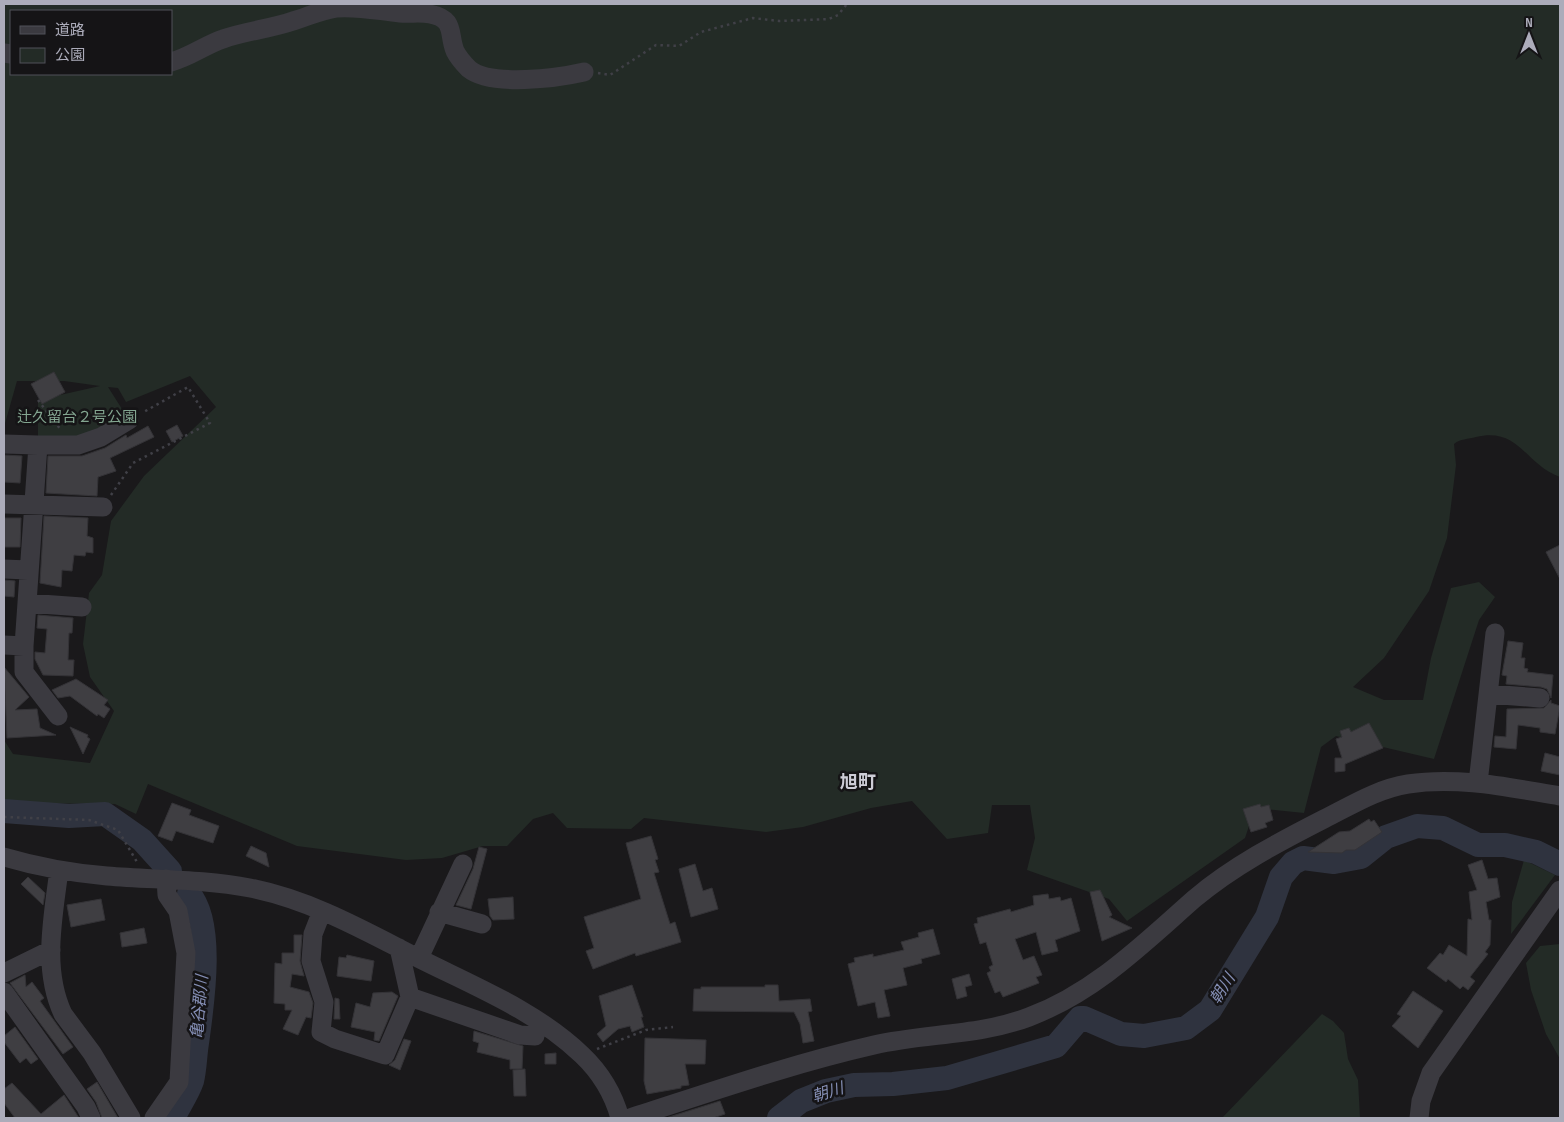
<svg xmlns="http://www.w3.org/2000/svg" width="1564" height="1122" font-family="'Sofia Sans Condensed','Noto Sans JP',sans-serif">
  <rect width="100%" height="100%" fill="#1a191b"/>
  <path fill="#232b26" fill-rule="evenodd" d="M4,4H1560V477C1525,465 1520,427 1476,437C1468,439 1460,439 1454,444L1456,465L1447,538L1429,591L1384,658L1353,687L1384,700H1423L1431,658L1451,588L1479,582L1495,597L1479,620L1434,759L1336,736L1321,747L1304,813L1255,808L1245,838L1127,921L1109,899L1027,870L1035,838L1030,805H992L988,833L947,839L912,801L871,808L803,827L766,832L644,818L631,829L567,828L553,813L533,819L507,846H483L442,858L406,860L297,846L148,784L136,814L115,804L4,803V740L13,754L90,763L114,711L90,677L83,644L89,593L102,575L111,521L144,476L216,407L190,376L126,402L118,388L108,387L129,420L86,442L38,445V400L100,386L64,381H17L4,427ZM11,11H171V74H11Z
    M1524,860L1555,875L1511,934L1512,902Z
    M1560,944V1059L1546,1034L1531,990L1526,963L1540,946Z
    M1322,1014L1333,1021L1344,1033L1348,1059L1358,1080L1360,1118H1222Z"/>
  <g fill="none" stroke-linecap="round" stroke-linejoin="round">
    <path stroke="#2f333f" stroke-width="24" d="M4,811L69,816L105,814L142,840L170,871
      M173,1118C179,1106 188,1093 192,1081C195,1069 195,1055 197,1043C202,1006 215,923 189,894
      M779,1118L801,1101L826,1091L854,1085L893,1084L947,1078L1056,1046L1080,1018H1084L1121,1034L1144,1036L1186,1028L1210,1010L1267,917L1281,877L1293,863L1303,858L1334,862L1361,857L1386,837L1417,826L1443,828L1478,845H1505L1536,852L1560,864"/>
  </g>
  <path fill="#3f3e42" stroke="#343337" d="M54,372L65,392L42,404L31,384Z
    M177,425L183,436L172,442L166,431Z
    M148,426L154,437L110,458L116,471L98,477L97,496L46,493L48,456H82L105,448L126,435L127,438Z
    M4,455L22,456L20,483L4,482Z
    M44,516L88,518L87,536L93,538V553L86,552L85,556L74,555L72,571L62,570L61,587L40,583Z
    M4,518H21L20,547H4Z
    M1560,545V579L1546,552Z
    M4,580L15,581L14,597L4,596Z
    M38,615L73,618L72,633H69L68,660H74L73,676L43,675L35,659V652L45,653L47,629L37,628Z
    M1508,641L1523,643L1521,658H1525L1524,668L1528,669L1527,672L1553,675L1551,698L1547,689L1541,687L1506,684L1507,676L1502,675Z
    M4,667L29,697L15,710L37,709L40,728L56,735L7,738Z
    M76,679L108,700L104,705L110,709L104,718L98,714L97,716L70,696L58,698L52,690Z
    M1551,700V703L1560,706L1555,734L1540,732V728L1518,725L1516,749L1494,747L1495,736L1506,737L1507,709L1544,708Z
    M1369,723L1383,748L1345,764V771L1335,772V758H1342L1336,739L1342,737L1340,731L1349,728L1351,732Z
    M70,727L88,735L87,737L90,739L83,754Z
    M1545,753L1560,757V775L1541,771Z
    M172,803L191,810L189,815L219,826L213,843L176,831L172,841L158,836Z
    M1260,804L1261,807L1269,805L1273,820L1265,823L1267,827L1251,832L1243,809Z
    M1369,819L1371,822L1374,820L1382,832L1355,850H1346L1342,853L1308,852L1339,832L1350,831Z
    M651,836L658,859L655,860L659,872L654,873L670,924L675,922L681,942L636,956L635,953L593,969L586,951L594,948L584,917L641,899L626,843Z
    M251,846L266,853L269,867L246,856Z
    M479,847L487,849L471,909L456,905L473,869Z
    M1482,860L1488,879L1497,878L1500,897L1486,902L1489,920H1491L1490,945L1485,952L1488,954L1470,977L1475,981L1468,990L1463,986L1460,989L1448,979L1446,982L1427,968L1440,953L1443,955L1449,945L1467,956L1468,919L1472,920L1469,892L1477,890L1468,865Z
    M695,864L703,891L712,888L718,909L691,917L679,869Z
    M28,877L45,893L43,905L21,884Z
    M1100,890L1112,915L1109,917L1132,928L1102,941L1090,892Z
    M1048,894L1049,899L1060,897L1061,901L1071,898L1080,931L1055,940L1058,951L1042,955L1036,932L1015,939L1023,960L1034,956L1042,975L1036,977L1039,983L1003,997L1000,991L995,993L987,973L991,971L989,967L993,965L986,942L980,944L974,924L978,923L977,918L1010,909L1011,912L1034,905L1033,896Z
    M513,897L514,919L493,920L490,916L488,899Z
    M101,899L105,920L71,927L67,905Z
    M144,928L147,943L122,947L120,933Z
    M933,929L940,954L921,959L922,963L903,968L907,985L884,990L890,1016L878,1018L875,1002L858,1006L848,964L855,962L854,958L873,954V957L904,950L901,942L919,937L918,933Z
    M294,935H302L300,961L304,976L292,974L290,987L309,992L313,1003L311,1018L306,1017L298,1035L283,1029L292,1010H285V1004L274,1003L275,963L282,964V953H294Z
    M347,955L374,961L371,981L337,976L339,957L346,958Z
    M969,974L972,985L965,987L967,996L957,999L952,979Z
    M25,975L26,987L32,982L44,998L40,1001L73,1047L63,1054L10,983Z
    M632,985L643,1017H641L644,1027L632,1032L630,1026L618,1029L603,1042L597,1034L606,1026L599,996Z
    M765,985H778L779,1001L810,999L812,1011L808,1012L814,1041L803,1043L800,1024L794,1012L693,1011L694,989H701V987H765Z
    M1413,991L1443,1011L1418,1048L1392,1026L1401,1016L1397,1014Z
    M392,992L398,996L379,1041L374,1040L375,1032L351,1027L356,1003L370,1007L373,993Z
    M335,998L339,999L340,1019H334Z
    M15,1027L38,1059L31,1064L26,1058L20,1063L4,1042V1036Z
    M474,1031L523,1046L522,1069H510V1060L477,1052L479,1043L473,1041Z
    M645,1038L706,1040L705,1064H685L689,1085L681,1086V1088L647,1094L644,1081Z
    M404,1039L411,1041L400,1070L389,1065L395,1060Z
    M556,1053V1064H545V1054Z
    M525,1069L526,1096H514L513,1070Z
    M97,1082L118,1118H102L96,1102L87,1089Z
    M12,1083L41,1114L64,1095L79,1118H15L4,1103V1089Z
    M720,1101L725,1114L713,1118H666Z"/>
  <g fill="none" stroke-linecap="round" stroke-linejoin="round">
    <path stroke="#404047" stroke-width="2.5" stroke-dasharray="2.5 4" stroke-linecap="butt" d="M598,73L610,75L656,45L679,46L701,32L753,18L779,21L829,19L838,15L847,4
      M38,400L61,430
      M111,495L133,463L210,423L188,387L142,413
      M4,817L89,820L118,830L137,862
      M597,1049L646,1030L673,1027"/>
    <path stroke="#3b3a40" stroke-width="19" d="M4,53L11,54
      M171,62C190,57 205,45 223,39C245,31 270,29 293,21C307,17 321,10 336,8C358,6 379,11 400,13C410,14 420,12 430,14C456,19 448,34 455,51C458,57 464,64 469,69C491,87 558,78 584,72
      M4,444L38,445L24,646L4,645
      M38,445H78L101,437L129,420
      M4,504L103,507
      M4,569L28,570
      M27,603L82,607
      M24,646V672L58,716
      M1489,694L1540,698
      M1478,783L1495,633
      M4,857C38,867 72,873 107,876C155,880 203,879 250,888C311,900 365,931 420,959C476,987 536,1011 582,1055C600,1072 613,1093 620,1118
      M59,870C53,918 42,969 63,1014L92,1053L131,1118
      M322,911L313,934L311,961L324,1002L321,1032L335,1039L385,1055L410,997L399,948
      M439,912L482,924
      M419,958L463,864
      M4,973L51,950
      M4,992L86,1107L91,1118
      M410,997L520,1035L535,1036
      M154,1118L179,1082L186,953L178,911L167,895L166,879
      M630,1118C711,1092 791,1064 874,1045C926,1033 979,1036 1029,1017C1095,992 1143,944 1194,899C1233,866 1279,842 1324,819C1352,805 1377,789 1408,784C1459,776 1511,788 1560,796
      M1419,1118L1421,1101L1431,1073L1560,890"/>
  </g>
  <g text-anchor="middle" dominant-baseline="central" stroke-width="5" stroke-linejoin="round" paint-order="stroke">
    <g font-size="15" fill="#83a590" stroke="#151416">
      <text x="77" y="417">辻久留台２号公園</text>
    </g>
    <g font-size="16" font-style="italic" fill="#848eb4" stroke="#151416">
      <text transform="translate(1223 989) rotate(-58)">朝川</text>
      <text transform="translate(200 1007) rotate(-85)">亀谷郡川</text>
      <text transform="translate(828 1093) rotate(-17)">朝川</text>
    </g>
    <g font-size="18" font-weight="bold" fill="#cdccd6" stroke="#151416">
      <text x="858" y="782">旭町</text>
    </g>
  </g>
  <rect width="1564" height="1122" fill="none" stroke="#acacba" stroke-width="10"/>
  <rect x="10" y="10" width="162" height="65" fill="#151416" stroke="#515158"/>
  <rect x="20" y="26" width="25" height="8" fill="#3b3a40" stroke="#515158"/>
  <text x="55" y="35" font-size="15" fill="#acacba">道路</text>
  <rect x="20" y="48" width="25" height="15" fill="#232b26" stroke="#515158"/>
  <text x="55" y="60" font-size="15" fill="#acacba">公園</text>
  <g transform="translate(1529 35)" stroke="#151416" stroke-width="4" paint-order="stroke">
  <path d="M0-4L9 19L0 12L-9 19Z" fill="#acacba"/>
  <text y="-8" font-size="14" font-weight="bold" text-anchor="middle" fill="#acacba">N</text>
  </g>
</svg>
